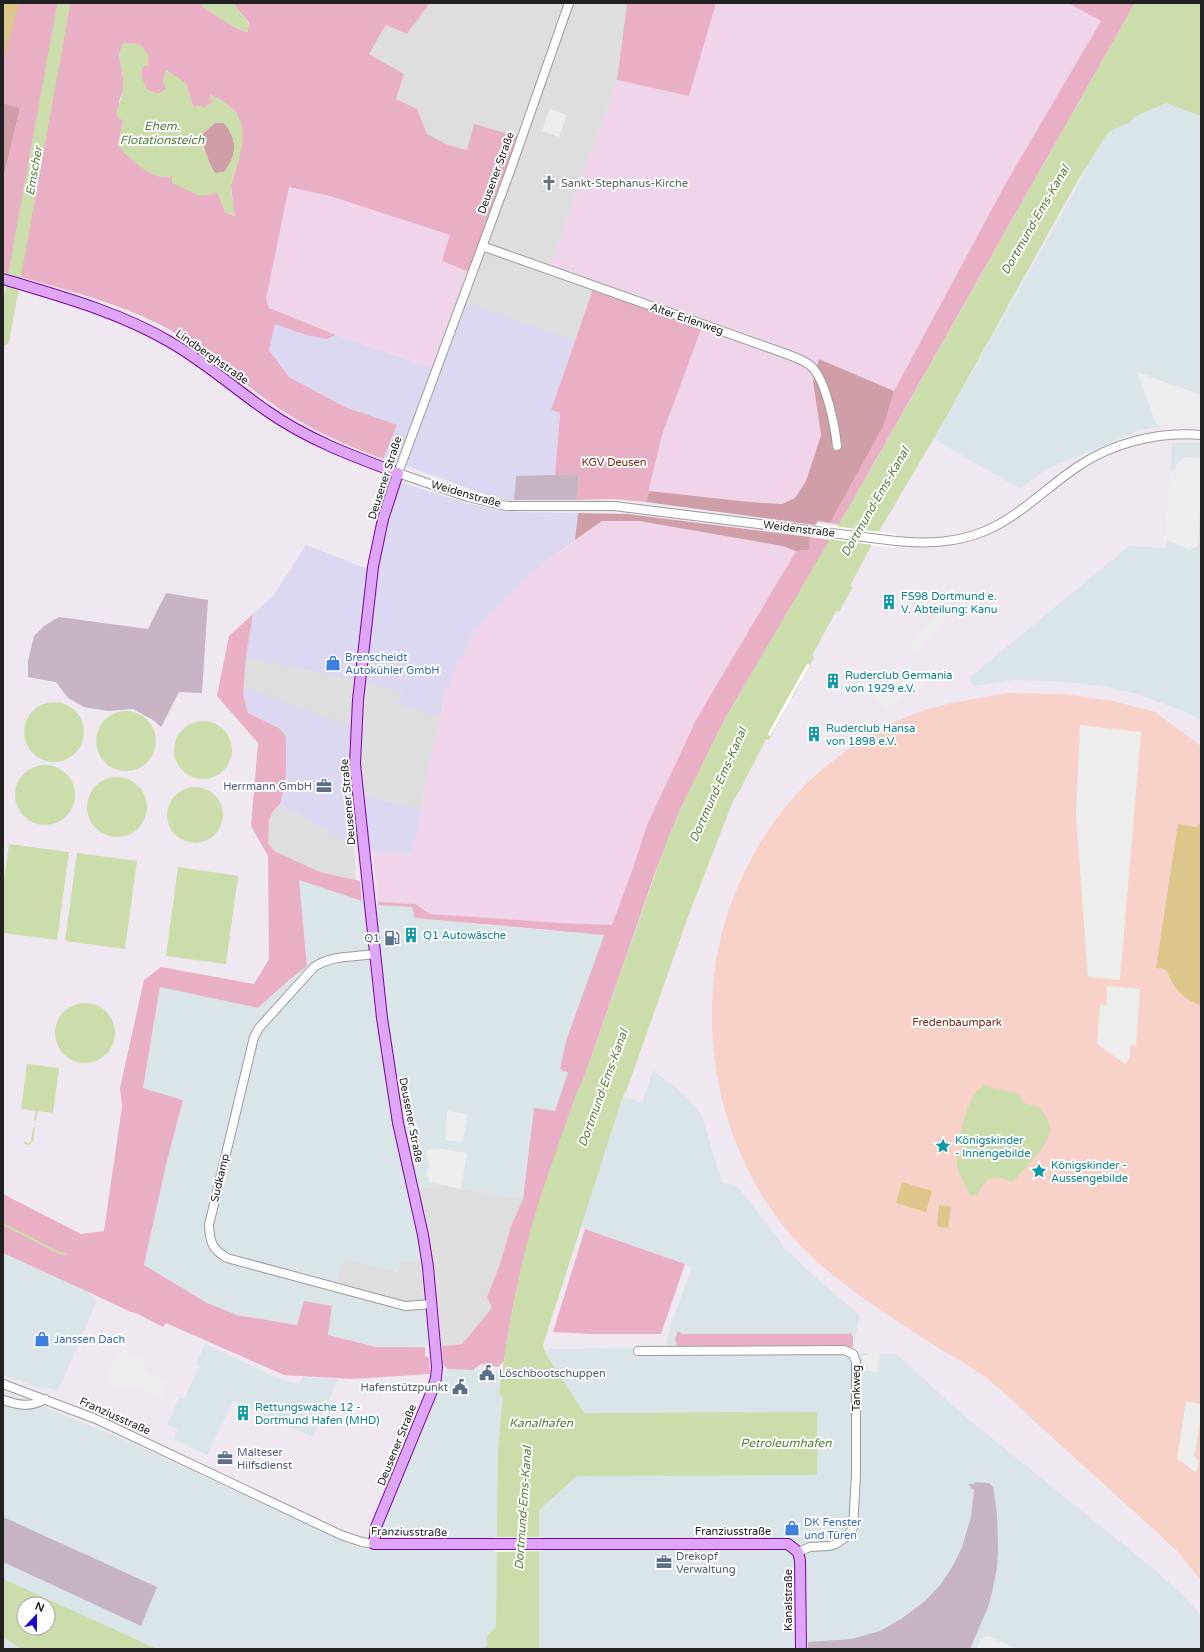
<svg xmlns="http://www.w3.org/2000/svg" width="1204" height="1652" font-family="'Varela Round',sans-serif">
  <rect width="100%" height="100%" fill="#efe8f1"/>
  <path fill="#dededf" d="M430,3H627L617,80L549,270L594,286L575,340L462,301L467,150L448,145L427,134L417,109L396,99L369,55L386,25L407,34Z
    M246,657L401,691L398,705L441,716L425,783L422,809L363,795L243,686Z
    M280,804L354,846L356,880L320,872L274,851L268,843L269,820L273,811Z
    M442,1185L523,1199L511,1226L500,1264L487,1297L492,1308L462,1344L433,1346L407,1302L336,1284L345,1258L398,1272L401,1262L412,1196L422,1189Z"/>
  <path fill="#dcd8f1" d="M462,301L575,340L551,410L560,413L555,475L516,476L514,500L509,501L472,490L388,459H383L396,425L345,407L289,377L269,350L275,324L306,335L327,339L336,335L418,363Z
    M396,481L469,504L519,512L578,513L575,540L538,568L477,628L470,640L445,694L440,716L398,705L401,691L246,657L253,614L274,595L306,545L373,571Z
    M243,686L361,731L358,764L363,795L422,809L412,854L373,852L354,846L280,804L286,775L279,728L248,713L243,694Z"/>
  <path fill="#dae5ea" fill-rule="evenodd" d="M1201,3V426H1164L1137,431L1045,470L1020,489L934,439L1063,212L1172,10Z
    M1172,443H1201V720L1183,711L1137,694L1096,685L1048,681L1014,680L974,686L969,678L1129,546L1166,548Z
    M299,880L378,905L412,907L439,919L472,924L604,935L566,1041L560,1068L562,1069L561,1071L568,1072L555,1112L534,1109L523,1199L442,1185L422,1189L412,1196L424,1262H401L398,1272L345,1259L336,1284L407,1302L428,1301L433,1346L376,1347L328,1335L304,1302L297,1325L237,1315L207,1303L144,1265L166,1165L183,1100L143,1088L160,987L258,1008L289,980L307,966Z
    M653,1070L686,1096L702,1116L722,1182L738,1187L781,1242L780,1244L823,1284L860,1315L852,1353L897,1354L962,1414L1144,1561L1180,1592L1201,1615V1649H3V1391L125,1440L356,1547L373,1550L447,1369L496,1371L549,1349L638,1348L666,1346L671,1324L692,1267L581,1227L623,1096L642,1103ZM24,1604H48V1628H24Z
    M3,1253L84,1290L95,1299L96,1303L58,1391L45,1386L42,1389L3,1375Z
    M205,1344L278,1378L299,1384L302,1377L338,1379L313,1437L233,1401L207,1455L173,1439L178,1430L167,1425L179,1397L184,1399L199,1366L196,1364Z"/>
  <path fill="#c6b3c3" d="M579,474L577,500H514L516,476Z
    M166,593L208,600L202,693L179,692L161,727L153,720L133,709L108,711L84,707L68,698L56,682L28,677V661L34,636L44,626L59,617L148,629Z
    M975,1482L989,1483L993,1487L997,1514L998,1550L997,1568L992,1592L988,1607L970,1649H808V1642L851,1639L880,1631L901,1619L925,1601L941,1584L954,1564L962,1547L971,1517L974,1490L968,1484H974Z
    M3,1517L157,1587L141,1626L3,1562Z"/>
  <path fill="#efd4ea" d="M716,3H1068L1101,21L1007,181L894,391L819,359L813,381L821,435L806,481L795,498L782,504L750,502L649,491L662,435L703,324L549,270L617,80L689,96Z
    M289,187L330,196L451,235L472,273L437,369L336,335L269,308L266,299Z
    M602,521H639L782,546L796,551L697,718L647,825L633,868L612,925L561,923L430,914L415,904L378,902L373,852L412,854L422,809L425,783L445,694L458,662L470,640L477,628L538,568Z"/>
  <path fill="#e9b0c5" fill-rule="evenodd" d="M18,3H201L204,8L236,28L247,32L249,23L233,3H430L407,34L386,25L369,54L404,74L396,99L417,109L427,134L448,145L467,150L474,124L522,138L472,273L442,261L450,235L330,196L289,187L266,299L269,308L336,335L327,339L306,335L275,324L269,350L289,377L345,407L397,425L383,459C342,444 302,426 267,400C238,380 212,355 182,337C127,303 64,290 3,272V181L20,108L3,103V24ZM119,53L142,66L141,77L147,90L158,94L167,89L163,82L166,70L186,84L193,106L205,107L212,103L210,95L221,100L237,113L239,158L231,185L234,216L225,212L218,193L172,176L161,177L138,164L125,153L118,145L123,121L119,101L123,91V77Z
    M627,3H716L689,96L617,80Z
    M1068,3H1135L839,525L830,523L884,425L894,391L937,311L1007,181L1101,21Z
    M594,286L703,324L662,435L646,502L614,499L577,500L579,474L555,475L560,413L551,410Z
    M810,537L830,540L726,717L680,810L655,873L585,1075C573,1103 563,1132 554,1161C531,1227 513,1292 504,1361L498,1367L481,1364L473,1370L447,1369L443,1364L442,1346L462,1344L492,1308L487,1297L500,1264L511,1226L523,1199L534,1108L555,1111L568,1072L561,1071L562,1069H560L566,1041L604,935L415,918L412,907L378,905V902L415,904L430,914L561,923L612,925L633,868L647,825L697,718L796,551L809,550Z
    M253,614L246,657L243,694L248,713L279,728L286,737V775L285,783L280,804L273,811L269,820L268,843L274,851L320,872L360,881L362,901L299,880L307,966L289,980L258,1008L160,987L143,1088L183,1100L166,1165L144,1265L207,1303L237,1315L297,1325L304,1301L332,1306L328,1335L376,1347H425V1356L429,1358L430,1374L352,1379L284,1375L166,1323L163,1327L136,1313L131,1312L84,1290L3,1253V1194L81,1234L104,1231L122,1107L120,1088L144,980L161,967L254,984L269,959L268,856L251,826L258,743L217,696L229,636Z
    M585,1229L685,1264L661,1334H591L553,1332Z
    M678,1331L682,1334H849L850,1332L853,1337V1347H677L675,1339Z"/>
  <path fill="#cf9ea7" d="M3,103L20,108L3,180Z
    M215,123H224C238,139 237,156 224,172L215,173C208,163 203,147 201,135Z
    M819,359L894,391L884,425L830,523L818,521L815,525L646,502L649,491L750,502L782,504L795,498L806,481L821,435L813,381Z
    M578,513L628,514L810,537L809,550L796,551L782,546L639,521H602L575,540Z"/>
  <path fill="#f8d1c8" d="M1009,693L1063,694L1113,701L1155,712L1201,746V1580L1176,1550C1136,1513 1095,1476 1054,1439C1033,1420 1012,1399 990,1381C975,1368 956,1359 939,1348C899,1323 859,1297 823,1267C712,1172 680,999 746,869C754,854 761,840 771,826C806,775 861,734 919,712C948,702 980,698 1009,693Z"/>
  <path fill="#ddc689" d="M3,3H19L3,62Z
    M1201,823V1005C1182,999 1173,987 1166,969L1156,968L1178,824L1196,827Z
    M902,1182L932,1191L926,1212L896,1203Z
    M939,1205L951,1207L948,1228L937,1226Z"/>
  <path fill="#ededed" d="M550,109L567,115L559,137L542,131Z
    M1137,372L1201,395V426H1164L1156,424Z
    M1185,457L1198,458L1201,457V495L1198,546L1190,550L1165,539L1170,472L1175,469L1177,463Z
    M943,605L950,606V611L917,655L909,648Z
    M901,675L906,681L913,676L924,683V689L913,691L886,709L873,694L863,688L865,683L879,689L886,697L897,688L892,681Z
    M1080,725L1141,732L1120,980L1088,977L1076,815Z
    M1107,986L1140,989L1136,1046H1130V1058L1125,1064L1097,1044L1100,1005H1106Z
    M447,1111L467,1114L463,1142L445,1140Z
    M434,1148L467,1153L461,1189L429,1182V1178H427V1170L429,1168L426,1151Z
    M122,1349L143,1359L147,1371L169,1381L162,1397L139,1387L128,1390L104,1381L109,1369Z
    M868,1350L880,1354L878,1372L861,1370L863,1355H867Z
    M1186,1401L1201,1404V1416L1194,1457L1199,1461L1196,1473L1177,1458Z
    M987,1636H988L1016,1649H977L982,1638Z"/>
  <path fill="#cbddaa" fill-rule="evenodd" d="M201,3H233L249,24L248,32L236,28L204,8Z
    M1135,3H1201V116L1166,103L1134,117L1130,122L1114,129L1106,135L1074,187L944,421L878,533L852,582L850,586L853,587L839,612L836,611L812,656L814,658L793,697L790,700L769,740L766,739L740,790L733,801L689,914L627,1089L623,1096L543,1345L545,1352L584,1413L817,1412V1475L577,1476L539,1510V1649H481L487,1646V1636L496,1627L498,1451L503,1396L499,1395C505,1347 514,1296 526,1247C539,1196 558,1147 575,1097L585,1075L669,835L689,791L726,717L874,464Z
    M123,43L140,44L148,55L149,66H142L141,77L147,90L158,94L167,89L163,82L165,70L179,78L186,84L193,106L205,107L212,103L210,95C244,109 248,129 238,162C236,169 232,178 231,185C231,195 233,206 235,216L225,212L218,193L200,196L172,183V176C169,177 165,177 162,177C148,176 127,156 118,146L123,121L116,116L123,91V77L119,53ZM215,123H224C238,139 237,156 224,172L215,173L210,166L207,154L203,150L201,135Z
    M24 732a30 30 0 1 1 60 0a30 30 0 1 1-60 0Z
    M96 741a30 30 0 1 1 60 0a30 30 0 1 1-60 0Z
    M174 750a29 29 0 1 1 58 0a29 29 0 1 1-58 0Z
    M15 795a30 30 0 1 1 60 0a30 30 0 1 1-60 0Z
    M87 807a30 30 0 1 1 60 0a30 30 0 1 1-60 0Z
    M167 815a28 28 0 1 1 56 0a28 28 0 1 1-56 0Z
    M9,844L69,852L57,940L3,933V887Z
    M77,853L137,861L125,949L65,941Z
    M178,867L238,876L226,964L166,956Z
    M55 1033a30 30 0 1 1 60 0a30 30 0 1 1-60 0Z
    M27,1064L59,1068L53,1113L21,1109Z
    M983,1085L1019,1094L1024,1103L1039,1107C1042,1112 1047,1117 1049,1123C1055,1141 1024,1170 1012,1182L1001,1178L989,1179L981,1187L978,1195L970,1196L957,1167V1153H960L961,1138L958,1137V1135L961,1133C965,1115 969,1097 983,1085Z
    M3,1579L157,1649H22L3,1637ZM24,1604H48V1628H24Z"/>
  <path fill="#fff" d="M817,524L896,534L895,548L814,537Z
    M807,664L810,665L770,736L768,735L770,730Z
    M493,1537H542V1551L494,1552Z"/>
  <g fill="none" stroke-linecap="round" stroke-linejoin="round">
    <path stroke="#cbddaa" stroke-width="2" d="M35,1120L37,1111
      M25,1143L29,1144L32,1141L34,1128
      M3,1224L59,1253L66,1254"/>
    <path stroke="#cbddaa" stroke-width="13" d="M3,339L64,3"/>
    <defs>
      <path id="minor" d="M569,3L509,174L398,473L468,497L507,506H614L896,541C927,544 956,543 985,531C1020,516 1046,488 1077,467C1112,443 1159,431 1201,435
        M482,246L781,352C791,356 804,359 812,367C826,381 835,426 837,446
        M375,954C354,957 332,955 314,967L259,1028L254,1037L209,1225C210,1243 212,1249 227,1258L405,1306L432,1304
        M638,1351L844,1350L853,1354L856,1362V1474L853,1528L846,1537L836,1544L829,1546L810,1547L798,1552
        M3,1384L96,1419L341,1535L362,1542L374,1544
        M3,1400C17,1405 31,1408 45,1399"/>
      <path id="major" d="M3,279C60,296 119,312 170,342C205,362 234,388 267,411C307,439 352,456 398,473L383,519L373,567L358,700L355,764L382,1018L398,1123L423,1235L428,1267L437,1367L436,1378L432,1391L376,1527L374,1544H788L798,1552L800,1560L801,1649"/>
    </defs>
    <use href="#minor" stroke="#9b9b9b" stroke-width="10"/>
    <use href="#major" stroke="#790599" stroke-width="12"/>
    <use href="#minor" stroke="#fff" stroke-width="8"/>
    <use href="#major" stroke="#dea5f9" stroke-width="10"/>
  </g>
  <defs>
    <symbol id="church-bare" viewBox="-9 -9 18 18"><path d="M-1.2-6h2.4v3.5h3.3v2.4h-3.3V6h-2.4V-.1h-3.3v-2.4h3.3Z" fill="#6b7280" stroke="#fff" stroke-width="2.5" paint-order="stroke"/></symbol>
    <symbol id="building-bare" viewBox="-9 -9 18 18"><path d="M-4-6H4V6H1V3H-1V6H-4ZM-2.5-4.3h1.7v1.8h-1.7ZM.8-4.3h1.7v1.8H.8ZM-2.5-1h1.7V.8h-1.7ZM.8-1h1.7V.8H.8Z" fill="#0f9aa8" stroke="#fff" stroke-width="2.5" paint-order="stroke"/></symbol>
    <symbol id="shop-bare" viewBox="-9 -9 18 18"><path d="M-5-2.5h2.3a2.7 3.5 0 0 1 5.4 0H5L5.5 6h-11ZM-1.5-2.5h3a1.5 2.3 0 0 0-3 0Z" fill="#3f7fe0" stroke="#fff" stroke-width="2.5" paint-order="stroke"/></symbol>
    <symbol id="office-bare" viewBox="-9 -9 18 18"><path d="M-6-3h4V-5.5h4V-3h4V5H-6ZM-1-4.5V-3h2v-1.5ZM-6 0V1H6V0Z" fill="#5c6f8a" stroke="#fff" stroke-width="2.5" paint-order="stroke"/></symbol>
    <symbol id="fuel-bare" viewBox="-9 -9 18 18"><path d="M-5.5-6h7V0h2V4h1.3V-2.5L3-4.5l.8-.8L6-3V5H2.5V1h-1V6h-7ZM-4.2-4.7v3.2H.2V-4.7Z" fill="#5c6f8a" stroke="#fff" stroke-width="2.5" paint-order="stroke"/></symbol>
    <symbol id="sight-bare" viewBox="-9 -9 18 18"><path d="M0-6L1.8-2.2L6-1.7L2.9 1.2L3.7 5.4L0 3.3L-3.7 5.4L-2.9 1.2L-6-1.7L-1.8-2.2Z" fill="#0f9aa8" stroke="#fff" stroke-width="2.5" paint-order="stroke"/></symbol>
    <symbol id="civic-bare" viewBox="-9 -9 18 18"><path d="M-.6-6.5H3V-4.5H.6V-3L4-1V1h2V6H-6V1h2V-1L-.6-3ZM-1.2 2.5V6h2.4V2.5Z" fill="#5c6f8a" stroke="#fff" stroke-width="2.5" paint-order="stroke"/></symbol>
  </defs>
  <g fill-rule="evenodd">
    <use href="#church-bare" x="538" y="172" width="22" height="22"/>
    <use href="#building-bare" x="878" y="591" width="22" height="22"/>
    <use href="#shop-bare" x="322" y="652" width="22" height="22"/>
    <use href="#building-bare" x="822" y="670" width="22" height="22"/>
    <use href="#building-bare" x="803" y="723" width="22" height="22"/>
    <use href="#office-bare" x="313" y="775" width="22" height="22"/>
    <use href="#building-bare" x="400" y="924" width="22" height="22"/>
    <use href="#fuel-bare" x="381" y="927" width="22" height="22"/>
    <use href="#sight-bare" x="932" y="1135" width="22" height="22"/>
    <use href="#sight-bare" x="1028" y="1160" width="22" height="22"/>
    <use href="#shop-bare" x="31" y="1328" width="22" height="22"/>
    <use href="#civic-bare" x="476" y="1362" width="22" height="22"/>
    <use href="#civic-bare" x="449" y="1376" width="22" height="22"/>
    <use href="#building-bare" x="232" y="1402" width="22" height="22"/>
    <use href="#office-bare" x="214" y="1447" width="22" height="22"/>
    <use href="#shop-bare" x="781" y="1517" width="22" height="22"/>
    <use href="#office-bare" x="653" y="1551" width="22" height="22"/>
  </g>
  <g text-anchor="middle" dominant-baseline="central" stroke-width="4" stroke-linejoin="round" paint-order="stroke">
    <g font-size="11" fill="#212121" stroke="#fff">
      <text transform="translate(496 173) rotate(-70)">Deusener Straße</text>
      <text transform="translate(687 319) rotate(19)">Alter Erlenweg</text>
      <text transform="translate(212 357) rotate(35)">Lindberghstraße</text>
      <text transform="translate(385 478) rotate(-72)">Deusener Straße</text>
      <text transform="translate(466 494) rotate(16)">Weidenstraße</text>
      <text transform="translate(799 529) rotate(7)">Weidenstraße</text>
      <text transform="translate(348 802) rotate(-95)">Deusener Straße</text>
      <text transform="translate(411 1120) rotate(79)">Deusener Straße</text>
      <text transform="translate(220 1178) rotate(-77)">Sudkamp</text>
      <text transform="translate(856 1388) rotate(-90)">Tankweg</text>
      <text transform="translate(115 1416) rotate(24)">Franziusstraße</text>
      <text transform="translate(397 1445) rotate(-68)">Deusener Straße</text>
      <text x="733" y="1531">Franziusstraße</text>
      <text transform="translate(409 1532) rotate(1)">Franziusstraße</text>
      <text transform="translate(788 1600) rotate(-90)">Kanalstraße</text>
    </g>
    <g font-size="11" fill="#5b616d" stroke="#fff" text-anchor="start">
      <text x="561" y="183">Sankt-Stephanus-Kirche</text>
    </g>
    <g font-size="11" fill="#7e260f" stroke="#fff">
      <text x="614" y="462">KGV Deusen</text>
      <text x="957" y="1022">Fredenbaumpark</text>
    </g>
    <g font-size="11" fill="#0d838f" stroke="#fff" text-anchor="start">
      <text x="901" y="596">FS98 Dortmund e.<tspan x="901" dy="13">V. Abteilung: Kanu</tspan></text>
      <text x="845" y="675">Ruderclub Germania<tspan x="845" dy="13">von 1929 e.V.</tspan></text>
      <text x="826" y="728">Ruderclub Hansa<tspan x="826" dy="13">von 1898 e.V.</tspan></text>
      <text x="423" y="935">Q1 Autowäsche</text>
      <text x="955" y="1140">Königskinder<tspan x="955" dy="13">- Innengebilde</tspan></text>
      <text x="1051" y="1165">Königskinder -<tspan x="1051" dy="13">Aussengebilde</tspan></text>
      <text x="255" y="1407">Rettungswache 12 -<tspan x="255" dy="13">Dortmund Hafen (MHD)</tspan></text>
    </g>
    <g font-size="11" fill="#366cbe" stroke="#fff" text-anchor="start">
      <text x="345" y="657">Brenscheidt<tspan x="345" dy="13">Autokühler GmbH</tspan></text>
      <text x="54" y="1339">Janssen Dach</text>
      <text x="804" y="1522">DK Fenster<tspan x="804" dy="13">und Türen</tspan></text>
    </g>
    <g font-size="11" fill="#4e5e75" stroke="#fff" text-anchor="end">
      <text x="312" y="786">Herrmann GmbH</text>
      <text x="380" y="938">Q1</text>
      <text x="499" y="1373" text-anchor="start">Löschbootschuppen</text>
      <text x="448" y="1387">Hafenstützpunkt</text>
      <text x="237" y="1452" text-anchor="start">Malteser<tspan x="237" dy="13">Hilfsdienst</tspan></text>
      <text x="676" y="1556" text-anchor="start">Drekopf<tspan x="676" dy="13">Verwaltung</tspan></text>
    </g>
    <g font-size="12" font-style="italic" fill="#56803c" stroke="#fff">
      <text x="162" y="126">Ehem.<tspan x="162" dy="14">Flotationsteich</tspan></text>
      <text transform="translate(34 171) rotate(-80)">Emscher</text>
      <text transform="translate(1035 220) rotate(-60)">Dortmund-Ems-Kanal</text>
      <text transform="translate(875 502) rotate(-60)">Dortmund-Ems-Kanal</text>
      <text transform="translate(718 785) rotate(-66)">Dortmund-Ems-Kanal</text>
      <text transform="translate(603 1088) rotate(-70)">Dortmund-Ems-Kanal</text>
      <text x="541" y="1423">Kanalhafen</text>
      <text x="786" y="1443">Petroleumhafen</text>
      <text transform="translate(523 1508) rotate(-86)">Dortmund-Ems-Kanal</text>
    </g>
  </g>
  <rect width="1204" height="1652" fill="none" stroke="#212121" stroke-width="8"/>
  <g transform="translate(36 1616) rotate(22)"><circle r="19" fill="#ffffff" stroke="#a6a6a6"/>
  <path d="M0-3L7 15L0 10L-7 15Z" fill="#1d06cc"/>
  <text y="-6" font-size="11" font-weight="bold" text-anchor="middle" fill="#212121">N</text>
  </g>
</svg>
